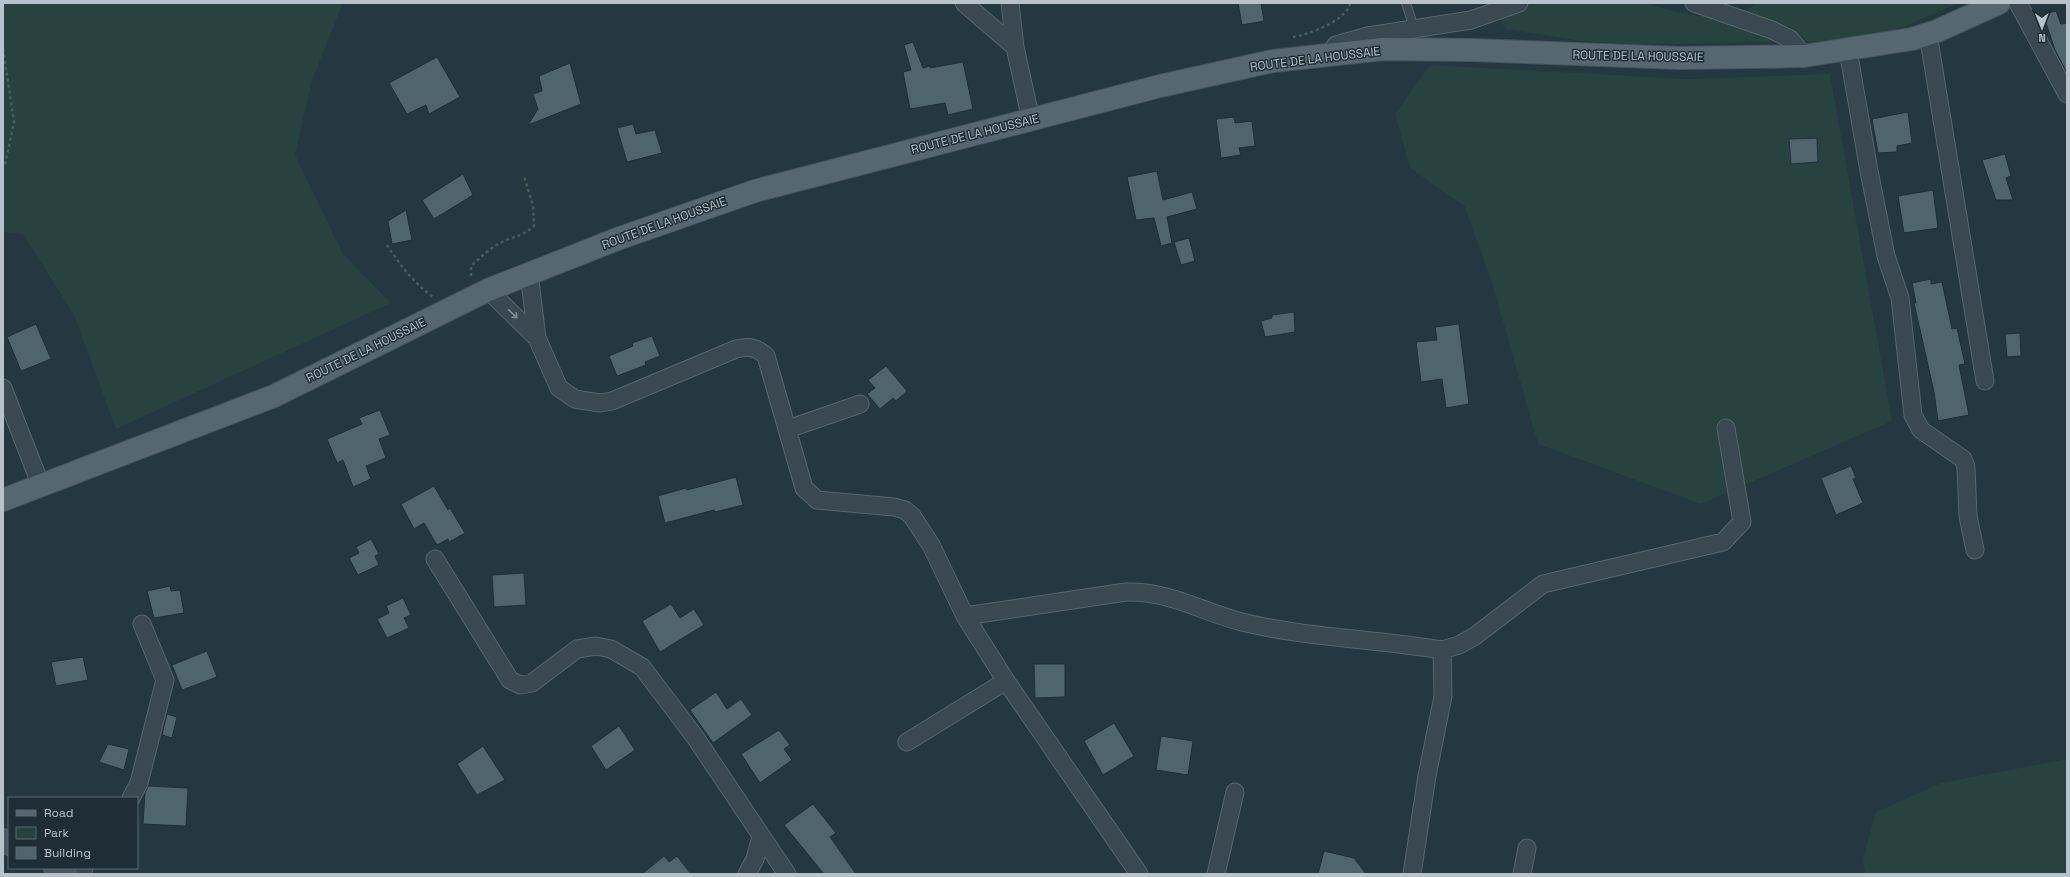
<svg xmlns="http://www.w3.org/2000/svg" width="2070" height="877" font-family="'Space Grotesk',sans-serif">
  <rect width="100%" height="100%" fill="#253741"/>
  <path fill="#27423f" d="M3,3H343L312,80L295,155L343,254L391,303L116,429L74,315L23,234L3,232Z
    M1502,3H1643L1677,12L1699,16L1723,15L1746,11L1756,3H1959L1896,30L1849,41L1629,44L1581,41L1506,29L1491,9Z
    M1430,65L1687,79L1830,74L1892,421L1701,504L1538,444L1493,286L1465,207L1410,168L1395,114Z
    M2067,759V874H1865L1863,859L1876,812L1941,783Z"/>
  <path fill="#50646e" stroke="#202f38" d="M1238,3H1261L1264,21L1242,25Z
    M2056,11L2061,24L2067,23V73L2055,50L2043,14Z
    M913,42L923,68L930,66V68L963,62L973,109L948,115L945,103L910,109L903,72L911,70L904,45Z
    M437,57L460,97L429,114L426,105L407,114L389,83Z
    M570,63L581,104L528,125L538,109L533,94L542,91L539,76Z
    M1908,112L1912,143L1897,146V152L1878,153L1872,119Z
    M1234,117L1235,123L1252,121L1255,146L1239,148L1241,155L1221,158L1216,119Z
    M633,124L636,134L655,130L662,153L627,162L617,128Z
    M1817,138L1818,162L1791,164L1789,139Z
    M2005,154L2011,176L2006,178L2013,200H1996L1982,160Z
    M1157,171L1163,200L1192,192L1197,209L1167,217L1172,243L1161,246L1154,218L1136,220L1127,177Z
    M463,174L473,195L434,219L422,200Z
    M1933,190L1938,228L1904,233L1898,196Z
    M406,210L412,240L392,244L388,221Z
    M1189,238L1195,261L1181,265L1174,242Z
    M1931,279V284L1942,282L1952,329L1957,328L1965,364L1959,365L1969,415L1938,421L1934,392L1914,303H1916L1912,283Z
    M1294,312L1295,332L1265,337L1261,321L1272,318V315Z
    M36,324L51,359L21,371L7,337Z
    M1459,324L1469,404L1446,408L1442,379L1421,382L1416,342L1437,340L1435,327Z
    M2020,333L2021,356L2007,357L2005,334Z
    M652,336L660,356L645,362L646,365L617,376L609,356L633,346L632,343Z
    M886,366L907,391L896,401L893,398L880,409L867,394L875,388L868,380Z
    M380,410L390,435L379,439L386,458L366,466L371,479L353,487L343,460L337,463L327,439L362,424L359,418Z
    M1851,466L1856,478L1853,479L1863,503L1836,515L1821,478Z
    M736,477L743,505L715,512L714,510L665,523L658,496L686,488L687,490Z
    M434,486L448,510L450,508L465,533L449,542L448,539L437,545L424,523L414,529L401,504Z
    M371,539L379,554L375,556L379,565L358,575L349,558L359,553L356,547Z
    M524,573L526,605L494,607L492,575Z
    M170,586L171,591L180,590L184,613L154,618L147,591Z
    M403,598L411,615L404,618L409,628L387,638L377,619L389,613L386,606Z
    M671,604L680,618L694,609L704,625L660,652L642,621Z
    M207,651L217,677L182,690L172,665Z
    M83,657L88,680L56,686L51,662Z
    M1034,664H1065V697L1035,698Z
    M716,692L727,709L741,699L752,715L713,743L690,710Z
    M167,714L177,717L172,738L162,735Z
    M1114,723L1134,756L1103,775L1084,741Z
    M619,726L635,750L606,770L591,746Z
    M779,730L790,745L784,749L792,760L760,783L741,754Z
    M1161,736L1193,741L1188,775L1156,770Z
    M108,744L129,749L124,770L99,762Z
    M483,746L505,780L477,795L457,764Z
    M148,786L188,788L186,826L143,824L145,793Z
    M813,804L836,833L830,837L856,874H824L784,825Z
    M1324,851L1354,858L1366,874H1318Z
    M664,856L669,862L677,856L691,874H642Z"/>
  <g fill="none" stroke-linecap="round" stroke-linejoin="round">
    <defs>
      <path id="lane" d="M1406,3L1414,28"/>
      <path id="street" d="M964,3L1015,47
        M1010,3L1015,47L1031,120
        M1694,3L1772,30L1790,39L1804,56
        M2018,3L2067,94
        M1928,34L1985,381
        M1848,50L1869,171L1886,256L1900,298L1913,415L1921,430L1963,459L1966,467L1968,516L1975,550
        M1330,53L1336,45L1368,36L1471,20L1519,3
        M529,273L537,338L559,388L575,399L600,403L612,401L736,349C750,346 756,347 766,356L804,488L817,500L894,507L905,510L912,516L931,545L965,616L1006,681L1139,874
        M488,290L537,338
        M3,388L41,486
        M788,429L860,404
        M435,559L510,680L520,685L532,683L577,649L596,646L611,649L642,667L695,737L787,874
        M965,616L1126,592C1172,591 1203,613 1246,623C1310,638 1377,639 1442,650L1443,696L1427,776L1412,874
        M1442,650L1459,645L1475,636L1543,584L1723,542L1742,522L1726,428
        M907,742L1006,681
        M131,798L139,783L165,680L142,624
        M80,874L84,868
        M747,874L755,859L761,837
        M1216,874L1235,792
        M1522,874L1527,848"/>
      <path id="secondary" d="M3,840L9,844
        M55,868L66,874"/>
      <path id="primary" d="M3,500L274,396L488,290L620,238L755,191L1160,86L1273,61L1383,49L1472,50L1679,58L1804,56L1912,39L1937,31L1999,3"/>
    </defs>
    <use href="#lane" stroke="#57666e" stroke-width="10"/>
    <use href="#street" stroke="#57666e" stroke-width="19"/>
    <use href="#secondary" stroke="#57666e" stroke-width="24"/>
    <use href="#primary" stroke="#46545d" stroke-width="24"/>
    <path stroke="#455e5b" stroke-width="2.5" stroke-dasharray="3 3" stroke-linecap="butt" d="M1293,37C1308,35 1348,20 1350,3
      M3,49L14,122L5,165L3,166
      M387,245C400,265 413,282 433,297
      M471,276V266C481,257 491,247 504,241C515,236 525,235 534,226L533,206L524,176"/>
    <use href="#lane" stroke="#394851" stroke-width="8"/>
    <use href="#street" stroke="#394851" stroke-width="17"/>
    <use href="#secondary" stroke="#475864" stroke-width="22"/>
    <use href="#primary" stroke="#576771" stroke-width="22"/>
  </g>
  <defs><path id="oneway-shaft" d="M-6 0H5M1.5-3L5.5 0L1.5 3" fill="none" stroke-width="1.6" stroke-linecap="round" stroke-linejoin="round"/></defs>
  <use stroke="#7e8c94" href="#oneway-shaft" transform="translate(513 314) rotate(44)"/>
  <g text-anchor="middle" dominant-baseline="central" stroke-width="3" stroke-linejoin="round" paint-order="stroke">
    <g font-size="12" fill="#b6c3cb" stroke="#1e2d36">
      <text transform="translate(1638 56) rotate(1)">ROUTE DE LA HOUSSAIE</text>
      <text transform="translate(1315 59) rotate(-7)">ROUTE DE LA HOUSSAIE</text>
      <text transform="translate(975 134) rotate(-14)">ROUTE DE LA HOUSSAIE</text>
      <text transform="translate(664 223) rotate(-20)">ROUTE DE LA HOUSSAIE</text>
      <text transform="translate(366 350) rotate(-26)">ROUTE DE LA HOUSSAIE</text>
    </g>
  </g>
  <rect width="2070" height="877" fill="none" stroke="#b6c3cb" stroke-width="8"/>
  <rect x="8" y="797" width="130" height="72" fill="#1e2d36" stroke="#5b6972"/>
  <rect x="16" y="810" width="20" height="6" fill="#576771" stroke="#5b6972"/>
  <text x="44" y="817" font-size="12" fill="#b6c3cb">Road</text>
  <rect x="16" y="827" width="20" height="12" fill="#27423f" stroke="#5b6972"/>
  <text x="44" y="837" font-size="12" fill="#b6c3cb">Park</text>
  <rect x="16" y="847" width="20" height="12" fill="#50646e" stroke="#5b6972"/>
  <text x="44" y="857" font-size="12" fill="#b6c3cb">Building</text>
  <g transform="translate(2042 28) rotate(179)" stroke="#1e2d36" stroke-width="3" paint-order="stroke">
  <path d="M0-3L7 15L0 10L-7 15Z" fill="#b6c3cb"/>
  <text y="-6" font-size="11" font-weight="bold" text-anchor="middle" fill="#b6c3cb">N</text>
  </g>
</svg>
